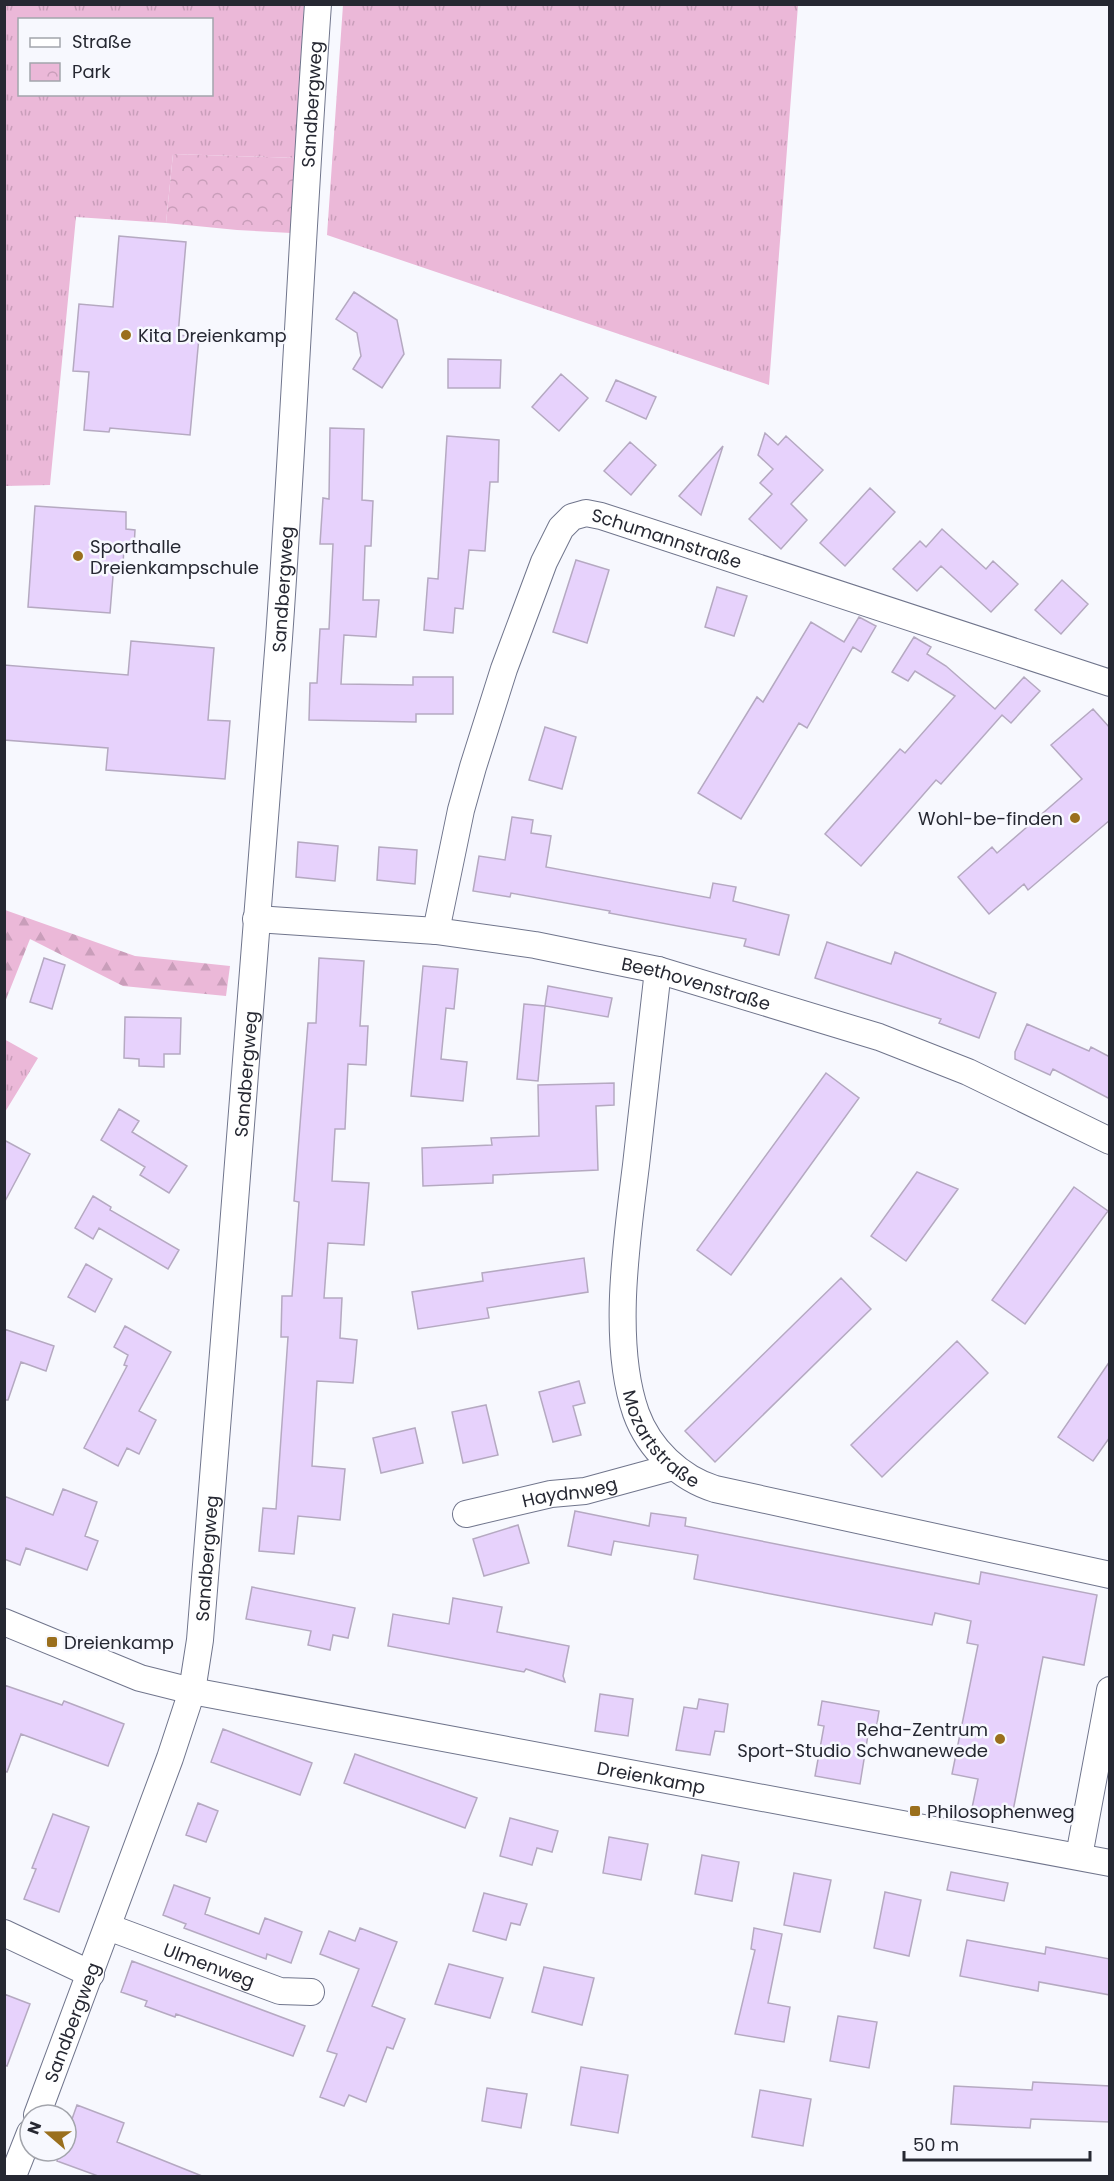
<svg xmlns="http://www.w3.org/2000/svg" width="1114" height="2181" font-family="Poppins,sans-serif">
  <defs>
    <pattern id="grass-tufts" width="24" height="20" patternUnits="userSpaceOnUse" patternTransform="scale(1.5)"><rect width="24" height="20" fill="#ebb8d8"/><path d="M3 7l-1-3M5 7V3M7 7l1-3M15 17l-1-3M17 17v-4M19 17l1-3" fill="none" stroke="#c99eba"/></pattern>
    <pattern id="forest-firs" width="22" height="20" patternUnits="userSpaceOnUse" patternTransform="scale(1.5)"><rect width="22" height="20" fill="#ebb8d8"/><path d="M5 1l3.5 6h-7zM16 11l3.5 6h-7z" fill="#c99eba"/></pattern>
    <pattern id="park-crowns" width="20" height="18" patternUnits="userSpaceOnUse" patternTransform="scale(1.5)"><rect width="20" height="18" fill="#ebb8d8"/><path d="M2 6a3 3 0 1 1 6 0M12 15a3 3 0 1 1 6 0" fill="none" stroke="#c99eba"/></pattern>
  </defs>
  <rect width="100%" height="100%" fill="#f7f8fe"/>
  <path fill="url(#grass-tufts)" fill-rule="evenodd" d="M4,5H304L297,158L173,154L166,223L76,217L50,485L5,486ZM20,20H212V94H20Z
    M343,5H798L769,385L327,235Z
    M4,1039L38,1058L5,1112L4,1111Z"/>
  <path fill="url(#forest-firs)" d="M5,910L135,956L230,966L226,996L123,986L30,939L5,1002Z"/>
  <path fill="url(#park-crowns)" d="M173,154L297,158L291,233L237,230L166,223Z"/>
  <path fill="#e7d2fc" stroke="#b5a9c1" stroke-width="1.5" d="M119,236L186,242L178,335L199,337L190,435L110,428L109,432L84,430L89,372L73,371L79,304L113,307Z
    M354,292L397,320L404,354L382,388L353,369L361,356L357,333L336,319Z
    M448,359L501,360L500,388H448Z
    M561,374L588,398L559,431L532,407Z
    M616,380L656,397L646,419L606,401Z
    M330,428L364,429L362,500L373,501L371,546H365L363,600H379L376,637L344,635L341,684L413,685V677H453V714H416V722L309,720L310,683H317L320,629H329L333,544H320L323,498L329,499Z
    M765,433L778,445L786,436L823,470L791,504L807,520L781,549L749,519L772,494L760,483L773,469L758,455Z
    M447,436L499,440L498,482H490L485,551L469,550L463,609L455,608L453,633L424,630L428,578L438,579Z
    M630,442L656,465L631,495L604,471Z
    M723,446L701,515L679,496Z
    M870,488L895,512L845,566L820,543Z
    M35,506L126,512V529L135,530L134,548H124L123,564H114L110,613L28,607Z
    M942,529L986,569L993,561L1018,584L991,612L941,566L917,591L893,569L920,541L926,547Z
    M576,560L609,570L587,643L553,632Z
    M1062,580L1088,604L1061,634L1035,610Z
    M717,587L747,596L734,636L705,627Z
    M859,617L876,626L861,652L853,647L807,728L799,723L741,819L698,793L757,697L763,702L811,622L844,642Z
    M914,637L931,647L927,654L946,666L995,709L1024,677L1040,691L1011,723L1002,715L941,784L936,780L861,866L825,834L900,749L905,753L955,696L915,671L908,681L892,672Z
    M131,641L214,648L208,720L230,721L225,779L106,770L108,748L4,740V665L128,675Z
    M1093,709L1110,728V820L1028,890L1024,884L989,914L958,877L992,847L997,853L1082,779L1051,745Z
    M545,727L576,737L562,789L529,780Z
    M512,817L533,820L531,833L551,836L546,867L710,898L713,883L736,887L733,901L789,915L779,955L744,946L746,939L609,913L610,911L511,893L510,897L473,891L479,856L505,860Z
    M298,842L338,846L335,881L296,877Z
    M379,847L417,850L415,884L377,880Z
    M827,942L891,964L895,952L996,993L979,1038L939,1023L941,1019L815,978Z
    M44,958L65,965L52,1009L30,1002Z
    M319,958L364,961L360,1026H368L366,1065L348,1064L345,1129H335L332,1181L369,1183L364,1245L328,1243L324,1298H342L340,1338L357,1340L355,1363L353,1383L317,1381L312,1466L345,1469L340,1520L298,1516L294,1554L259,1551L263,1508L276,1509L288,1337H281L282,1296H292L299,1202L294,1201L308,1023H316Z
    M423,966L458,969L454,1009L446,1008L441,1059L467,1062L463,1101L411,1096Z
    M548,986L612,998L608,1017L545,1006Z
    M524,1004L545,1006L538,1081L517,1079Z
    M125,1017L181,1018L180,1054H164V1067L139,1066V1059L124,1058Z
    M1027,1024L1089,1051L1091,1047L1110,1057V1099L1053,1069L1050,1075L1015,1059V1052Z
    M826,1073L859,1098L731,1275L697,1250Z
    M614,1083V1105L596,1106L598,1170L493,1175V1183L423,1186L422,1148L492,1145L491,1138L539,1136L538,1085Z
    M119,1109L139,1121L132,1132L187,1166L169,1193L140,1175L145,1167L101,1140Z
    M4,1140L30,1154L4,1203Z
    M917,1172L958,1189L906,1261L871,1236Z
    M1074,1187L1108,1211L1025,1324L992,1300Z
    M93,1196L111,1207L110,1210L179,1250L168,1269L99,1228L93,1239L75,1228Z
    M584,1258L588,1292L487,1308L489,1318L418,1329L412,1292L483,1281L482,1273Z
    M86,1264L112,1279L95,1312L68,1297Z
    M841,1278L871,1309L715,1462L685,1431Z
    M125,1326L171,1352L139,1411L156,1420L139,1454L127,1448L118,1466L84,1448L127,1366L124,1365L128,1355L114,1347Z
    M4,1329L54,1346L46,1371L21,1362L8,1400H4Z
    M957,1341L988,1373L882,1477L851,1445Z
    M1110,1361V1437L1093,1461L1058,1437Z
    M579,1381L585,1403L573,1406L581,1435L553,1442L539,1392Z
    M486,1405L498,1455L463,1463L452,1412Z
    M415,1428L423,1463L381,1473L373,1438Z
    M63,1489L97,1502L85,1536L98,1541L87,1570L26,1548L20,1565L4,1559V1496L53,1515Z
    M575,1511L649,1526L651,1513L686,1518L685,1526L979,1584L981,1572L1097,1595L1084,1665L1043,1657L1012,1816L972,1808L978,1779L952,1774L978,1645L967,1643L971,1621L935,1613L932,1625L694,1579L698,1555L614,1541L611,1555L568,1546Z
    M518,1525L529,1563L484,1576L473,1539Z
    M252,1587L355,1608L348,1638L333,1635L330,1650L308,1645L311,1631L246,1619Z
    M453,1598L502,1607L497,1632L569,1646L563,1676L565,1682L526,1669L524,1672L388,1646L393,1614L449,1624Z
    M4,1685L62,1705L64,1701L124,1724L108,1766L21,1734L7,1772L4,1771Z
    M600,1694L633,1699L628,1736L595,1731Z
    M699,1699L728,1704L724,1732L715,1731L710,1755L676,1750L684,1707L697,1709Z
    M822,1701L879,1711L875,1736L868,1735L860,1784L815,1776L824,1726L818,1725Z
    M223,1729L312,1763L300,1795L211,1762Z
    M355,1754L477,1798L465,1828L344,1783Z
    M198,1803L218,1811L206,1842L186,1835Z
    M53,1814L89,1827L59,1912L24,1899L36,1869L32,1868Z
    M510,1818L558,1831L552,1852L537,1848L532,1865L500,1856Z
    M609,1837L648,1844L641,1880L603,1873Z
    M702,1855L739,1862L732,1901L695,1894Z
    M951,1872L1008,1883L1004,1901L947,1890Z
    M794,1873L831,1880L820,1932L784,1925Z
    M174,1885L210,1898L205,1914L259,1934L265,1918L302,1932L291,1963L267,1954L266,1959L184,1928L186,1924L163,1915Z
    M885,1892L921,1900L909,1956L874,1948Z
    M484,1893L527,1904L520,1925L511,1923L506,1940L473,1931Z
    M360,1928L397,1942L372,2006L405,2019L393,2049L387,2047L366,2102L349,2095L344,2106L320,2097L337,2054L327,2051L359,1969L320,1954L329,1931L355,1941Z
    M754,1928L782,1934L768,2003L790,2007L784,2042L735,2034L755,1950L751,1949Z
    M967,1940L1045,1954L1046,1947L1110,1959V1995L1039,1982L1038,1991L960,1976Z
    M132,1961L305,2026L293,2056L176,2014L175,2017L145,2006L147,2001L121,1992Z
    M449,1964L503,1978L490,2018L435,2004Z
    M544,1967L594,1978L582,2025L532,2012Z
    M4,1994L30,2004L7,2066L4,2065Z
    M838,2016L877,2022L869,2068L830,2061Z
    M581,2067L628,2075L618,2133L571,2125Z
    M1033,2082L1110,2086V2122L1031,2119L1030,2128L951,2124L954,2086L1032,2090Z
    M487,2088L527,2094L521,2128L482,2121Z
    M760,2090L811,2099L803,2146L752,2137Z
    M77,2105L124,2123L117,2142L202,2176H98L57,2161L60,2151H66V2136Z"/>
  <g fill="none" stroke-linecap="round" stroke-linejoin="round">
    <defs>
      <g id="minor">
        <path id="s1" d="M256,919L436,931L535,945L658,970L879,1037L968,1072L1110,1141"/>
        <path id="s2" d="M436,931L461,810L473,767L504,669L544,562L561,528L572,517L586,513L601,516L1110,683"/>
        <path id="s3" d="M658,970C651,1035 643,1100 636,1165C627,1239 611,1342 636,1413C649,1449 680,1478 715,1489L1110,1575"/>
        <path id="s4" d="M466,1514L551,1494L585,1491L673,1467"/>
        <path id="s5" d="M4,1622L140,1678L192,1691L1110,1863"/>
        <path d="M1079,1856L1110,1690"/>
        <path id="s6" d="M108,1927L280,1991L311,1992"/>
        <path d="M4,1933L91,1974"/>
        <path id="s7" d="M37,2115L170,1758L192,1691L200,1640C226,1306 255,972 279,638C294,427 303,215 318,4"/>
        <path d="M13,2176L30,2133"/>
      </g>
    </defs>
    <use href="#minor" stroke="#70758c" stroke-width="28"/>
    <use href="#minor" stroke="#fff" stroke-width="26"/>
  </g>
  <g fill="#9a6f1d" stroke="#f7f8fe" stroke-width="2">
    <circle cx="126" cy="335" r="6"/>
    <circle cx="78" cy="556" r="6"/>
    <circle cx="1075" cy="818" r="6"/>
    <rect x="46" y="1636" width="12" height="12" rx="3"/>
    <circle cx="1000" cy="1739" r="6"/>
    <rect x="909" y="1805" width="12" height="12" rx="3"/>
  </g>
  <g text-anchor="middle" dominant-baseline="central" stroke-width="5" stroke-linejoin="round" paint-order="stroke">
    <g font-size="18" fill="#262832" stroke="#f7f8fe">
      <text stroke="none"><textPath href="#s7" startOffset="2043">Sandbergweg</textPath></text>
      <text stroke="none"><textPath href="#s2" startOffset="538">Schumannstraße</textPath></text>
      <text stroke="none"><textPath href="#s7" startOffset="1557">Sandbergweg</textPath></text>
      <text stroke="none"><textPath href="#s1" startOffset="446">Beethovenstraße</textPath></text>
      <text stroke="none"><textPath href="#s7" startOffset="1071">Sandbergweg</textPath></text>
      <text stroke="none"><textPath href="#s3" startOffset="482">Mozartstraße</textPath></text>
      <text stroke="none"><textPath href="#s4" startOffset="106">Haydnweg</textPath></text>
      <text stroke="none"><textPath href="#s7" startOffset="585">Sandbergweg</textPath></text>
      <text stroke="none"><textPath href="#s5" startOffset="668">Dreienkamp</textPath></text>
      <text stroke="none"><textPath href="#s6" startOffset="108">Ulmenweg</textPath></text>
      <text stroke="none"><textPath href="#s7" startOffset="99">Sandbergweg</textPath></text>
    </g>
    <g font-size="18" fill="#262832" stroke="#f7f8fe" text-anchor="start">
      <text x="138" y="335">Kita Dreienkamp</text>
      <text x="90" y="546">Sporthalle<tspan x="90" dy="21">Dreienkampschule</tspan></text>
      <text x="1063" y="818" text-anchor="end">Wohl-be-finden</text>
      <text x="64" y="1642">Dreienkamp</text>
      <text x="988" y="1729" text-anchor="end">Reha-Zentrum<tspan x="988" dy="21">Sport-Studio Schwanewede</tspan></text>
      <text x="927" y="1811">Philosophenweg</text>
    </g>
  </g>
  <rect width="1114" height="2181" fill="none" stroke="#262832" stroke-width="12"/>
  <rect x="18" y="18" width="195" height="78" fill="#f7f8fe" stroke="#a3a5ac" stroke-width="1.5"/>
  <rect x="30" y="38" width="30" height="9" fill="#ffffff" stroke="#a3a5ac" stroke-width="1.5"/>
  <text x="72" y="48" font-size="18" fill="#262832">Straße</text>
  <rect x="30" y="63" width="30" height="18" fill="url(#park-crowns)" stroke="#a3a5ac" stroke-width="1.5"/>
  <text x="72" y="78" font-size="18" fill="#262832">Park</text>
  <g transform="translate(48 2133) rotate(290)"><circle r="28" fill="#f7f8fe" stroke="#a3a5ac" stroke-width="1.5"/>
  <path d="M0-4.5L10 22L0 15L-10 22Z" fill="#9a6f1d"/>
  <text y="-9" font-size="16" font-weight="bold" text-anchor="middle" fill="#262832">N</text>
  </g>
  <path d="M904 2151v9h186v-9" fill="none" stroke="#262832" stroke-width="3"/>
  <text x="913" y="2151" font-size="18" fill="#262832" stroke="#f7f8fe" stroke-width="4.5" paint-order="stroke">50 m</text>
</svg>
